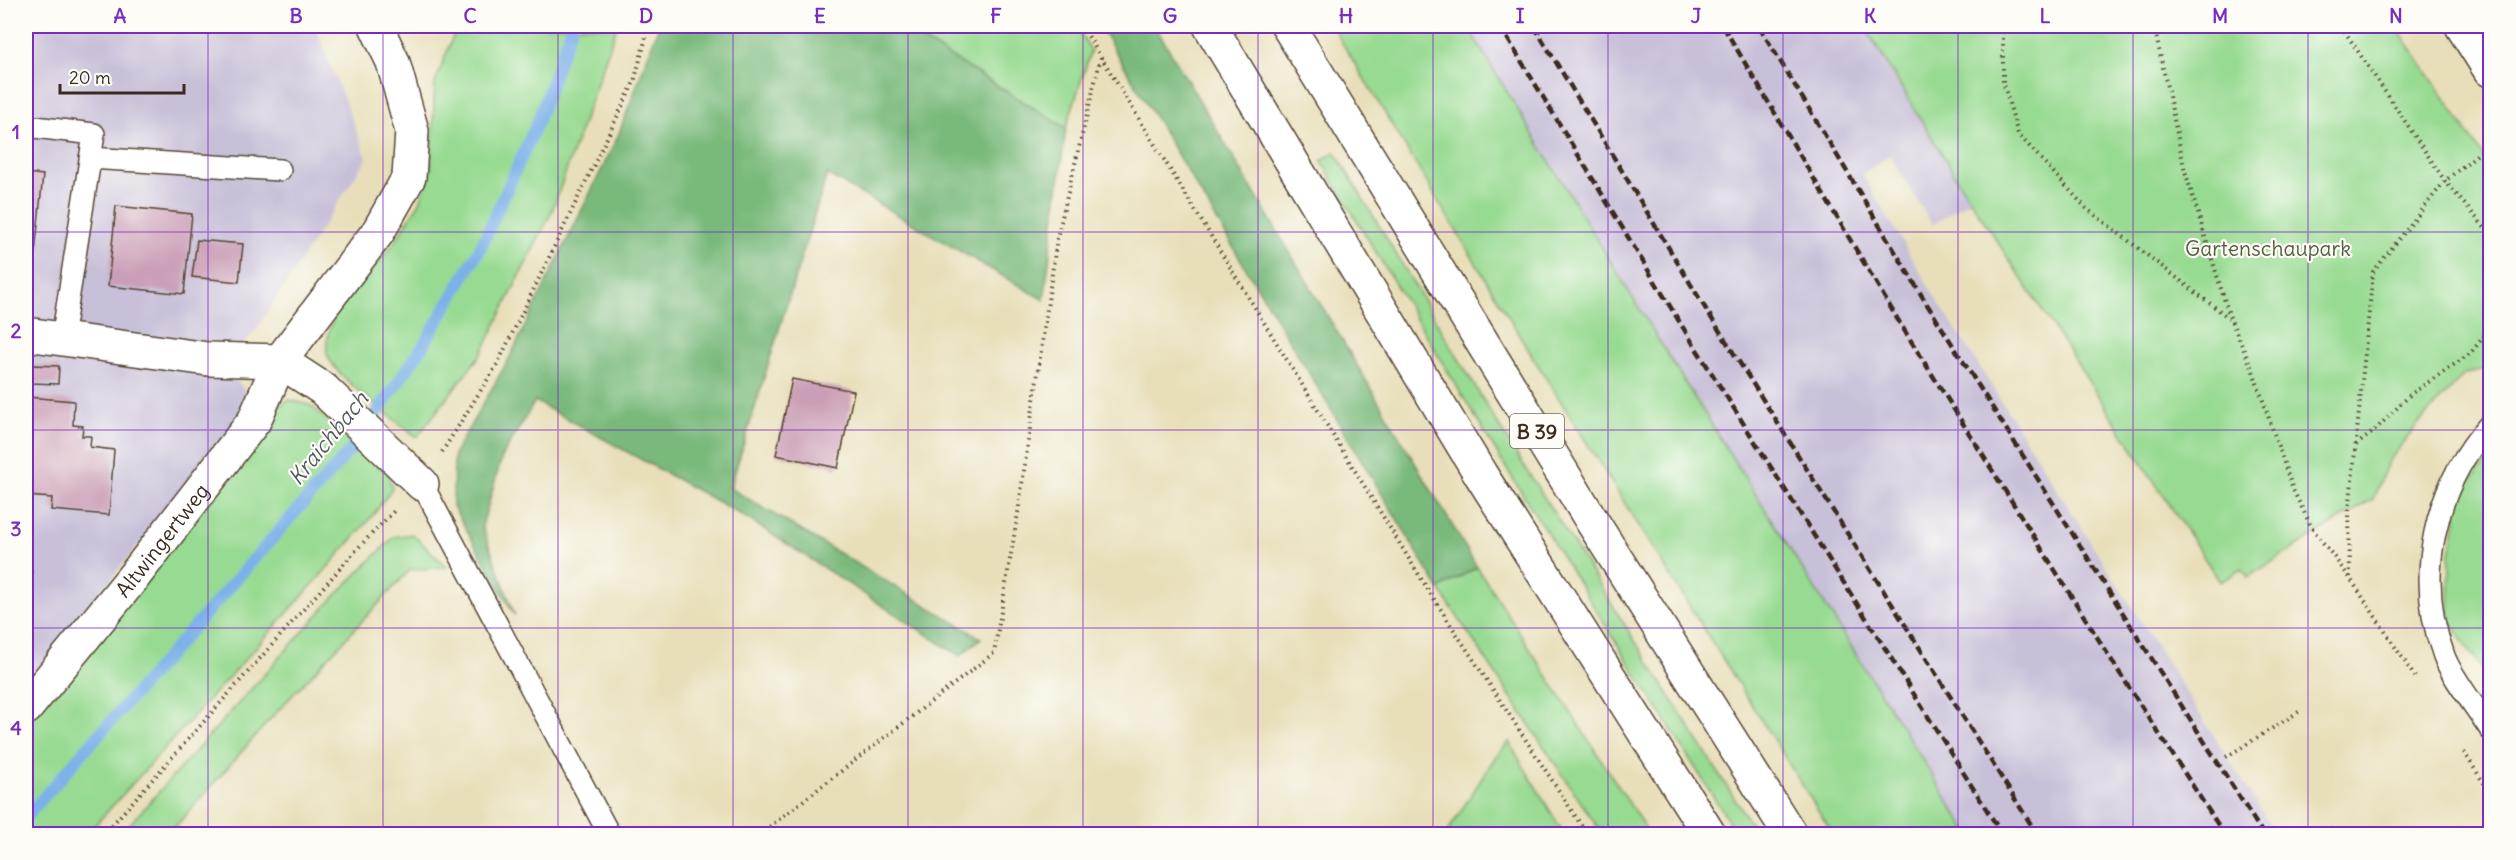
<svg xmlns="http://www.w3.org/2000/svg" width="2516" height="860" font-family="Delius,sans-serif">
  <rect width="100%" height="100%" fill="#fdfcf7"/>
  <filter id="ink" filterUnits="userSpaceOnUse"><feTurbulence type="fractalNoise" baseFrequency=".0167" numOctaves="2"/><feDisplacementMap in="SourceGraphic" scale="12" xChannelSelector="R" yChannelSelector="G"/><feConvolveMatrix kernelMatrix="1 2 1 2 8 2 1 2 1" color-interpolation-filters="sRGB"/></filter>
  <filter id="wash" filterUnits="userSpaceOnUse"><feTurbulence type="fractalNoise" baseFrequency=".008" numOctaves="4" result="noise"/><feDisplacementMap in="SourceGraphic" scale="24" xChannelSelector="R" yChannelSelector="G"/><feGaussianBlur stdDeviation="1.35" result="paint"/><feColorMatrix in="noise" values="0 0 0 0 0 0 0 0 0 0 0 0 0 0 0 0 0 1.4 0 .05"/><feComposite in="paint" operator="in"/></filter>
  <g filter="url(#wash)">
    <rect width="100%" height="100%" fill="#e8dfba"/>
    <path fill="#c8bfd8" d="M26,26H315L367,158L255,331L216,373L237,381L245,391L247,409L26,685Z
      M1467,26H1864L1970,200L1932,225L1890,155L1862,174L1937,300L2276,834H1969L1659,341Z"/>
    <path fill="#97da91" stroke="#698258" stroke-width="1.5" d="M457,26H617L552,211L481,354L417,437C397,421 332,376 327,353C325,341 330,328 334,317L395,242L420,202L431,170L435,83Z
      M900,26H1076L1091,50L1066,128Z
      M1332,26H1467L1659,341L1969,834H1833L1534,359Z
      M1864,26H2396L2490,166V367L2464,375L2418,424L2388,462L2373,499L2248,577L2242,569L2220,582L1970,200Z
      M1335,152L1497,423L1757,834H1737L1503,463L1321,161Z
      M289,400L310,405L388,473L392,488L374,514L316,581L87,834H26V720L279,405Z
      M2490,458V682L2449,619L2450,554L2461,491Z
      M412,534L447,567L410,570L274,715L169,834H121L334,597L394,537Z
      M1477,567L1649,834H1602L1439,589Z
      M1509,742L1564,834H1446L1496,756Z"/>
    <path fill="#79ba7b" stroke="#5a724c" stroke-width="1.5" d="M659,26H900L1066,128L1044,300L827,174L730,488L981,638L960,656L742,515L535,401L502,457L482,526L515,616L453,506L454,454L510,357L618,136Z
      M1100,26H1155L1477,567L1439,589Z"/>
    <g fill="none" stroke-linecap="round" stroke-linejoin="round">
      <path stroke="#7bb0e9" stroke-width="12" d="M26,817L354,446L423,346L480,249L537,123L572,26"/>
    </g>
    <g id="blocks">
      <path fill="#ca9eb6" d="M26,173L43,175L33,273L26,272Z
        M116,206L192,214L184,294L108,286Z
        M197,240L243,244L239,282L192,277Z
        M32,365L59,366L58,384L31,383Z
        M792,379L854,391L838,468L776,455Z
        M27,397L74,401L73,425L83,426L82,436H91L90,447L114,450L109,515L51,510L52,498L26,496Z
        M26,571L32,572L29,612H26Z
        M2331,828L2336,834H2323Z"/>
    </g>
  </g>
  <g filter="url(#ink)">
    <use href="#blocks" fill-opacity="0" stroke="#554535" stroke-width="1.5"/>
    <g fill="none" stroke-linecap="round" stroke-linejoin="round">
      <defs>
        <path id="service" d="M26,126L94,134L62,339
          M90,158L280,170
          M2490,424C2434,487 2414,576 2444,656C2451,676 2478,710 2490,729
          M422,484L609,834"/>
        <g id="minor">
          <path d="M2462,26L2490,70"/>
          <path d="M26,334L208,359L280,361"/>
          <path d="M280,361L323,389L422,484"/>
          <path id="s1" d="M26,708L135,575L254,421L280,361L378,232L409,177L412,131L393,62L376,26"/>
        </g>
        <path id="trunk" d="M1210,26L1481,475L1709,834
          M1288,26L1592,521L1790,834"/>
      </defs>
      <use href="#service" stroke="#554535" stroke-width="24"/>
      <use href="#minor" stroke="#554535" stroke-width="36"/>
      <use href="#trunk" stroke="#554535" stroke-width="36"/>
      <path stroke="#554535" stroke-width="4" stroke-dasharray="1.5 4.5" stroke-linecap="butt" d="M1082,26L1430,593L1587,834
        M2003,26V82L2018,134L2086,208L2229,318
        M2154,26L2185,171L2230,318L2253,371L2293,490L2312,528L2350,578L2415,677
        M2341,26L2445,181L2490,234
        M2356,445L2373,432L2411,394L2471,353L2490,328
        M442,452L498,363L634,82L649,26
        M2350,577L2349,511L2373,272L2445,181L2490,144
        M2464,752L2490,793
        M2226,757L2300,711
        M104,834L359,547L396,509
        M760,834L994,653L1018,513L1057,238L1101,57"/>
      <use href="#service" stroke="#fff" stroke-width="21"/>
      <use href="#minor" stroke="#fff" stroke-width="33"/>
      <use href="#trunk" stroke="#fff" stroke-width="33"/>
      <path stroke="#3b2a1e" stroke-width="4.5" stroke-dasharray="9 4.5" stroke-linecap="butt" d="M1500,26L1682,326L2002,834
        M1534,26L1707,311L2037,834
        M1723,26L1901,325L2119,672L2224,834
        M1759,26L1928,306L2263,834"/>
    </g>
  </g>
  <path fill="none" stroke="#7b2cbf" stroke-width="1.5" stroke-opacity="0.55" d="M208,26V834M383,26V834M558,26V834M733,26V834M908,26V834M1083,26V834M1258,26V834M1433,26V834M1608,26V834M1783,26V834M1958,26V834M2133,26V834M2308,26V834M26,232H2490M26,430H2490M26,628H2490"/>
  <g text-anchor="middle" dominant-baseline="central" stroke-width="4.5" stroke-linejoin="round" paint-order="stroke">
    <rect fill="#fdfcf7" stroke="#75695f" stroke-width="1.5" x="1510" y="414" width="54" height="34" rx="4.5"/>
    <g font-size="20" font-weight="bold" fill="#3b2a1e">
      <text x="1537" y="431">B 39</text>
    </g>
    <g font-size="21" fill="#575f40" stroke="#fdfcf7">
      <text x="2268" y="248">Gartenschaupark</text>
    </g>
    <g font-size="21" fill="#3b2a1e" stroke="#fdfcf7">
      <text stroke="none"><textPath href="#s1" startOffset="216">Altwingertweg</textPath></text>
    </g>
    <g font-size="22" font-style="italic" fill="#515965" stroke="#fdfcf7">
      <text transform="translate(328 438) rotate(-51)">Kraichbach</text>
    </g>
  </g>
  <rect width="2516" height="860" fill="none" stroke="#fdfcf7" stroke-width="66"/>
  <path d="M60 84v9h124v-9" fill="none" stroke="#3b2a1e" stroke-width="3"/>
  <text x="69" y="84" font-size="18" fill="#3b2a1e" stroke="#fdfcf7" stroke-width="4.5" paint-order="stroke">20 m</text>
  <rect x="33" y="33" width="2450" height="794" fill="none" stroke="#7b2cbf" stroke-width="2"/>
  <g font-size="20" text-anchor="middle" font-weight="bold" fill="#7b2cbf">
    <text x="120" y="23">A</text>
    <text x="296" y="23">B</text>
    <text x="470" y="23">C</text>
    <text x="646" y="23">D</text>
    <text x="820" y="23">E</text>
    <text x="996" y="23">F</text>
    <text x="1170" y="23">G</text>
    <text x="1346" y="23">H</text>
    <text x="1520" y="23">I</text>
    <text x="1696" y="23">J</text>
    <text x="1870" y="23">K</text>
    <text x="2045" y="23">L</text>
    <text x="2220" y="23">M</text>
    <text x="2396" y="23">N</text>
    <text x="16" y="139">1</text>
    <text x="16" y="338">2</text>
    <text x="16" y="536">3</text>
    <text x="16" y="735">4</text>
  </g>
</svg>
